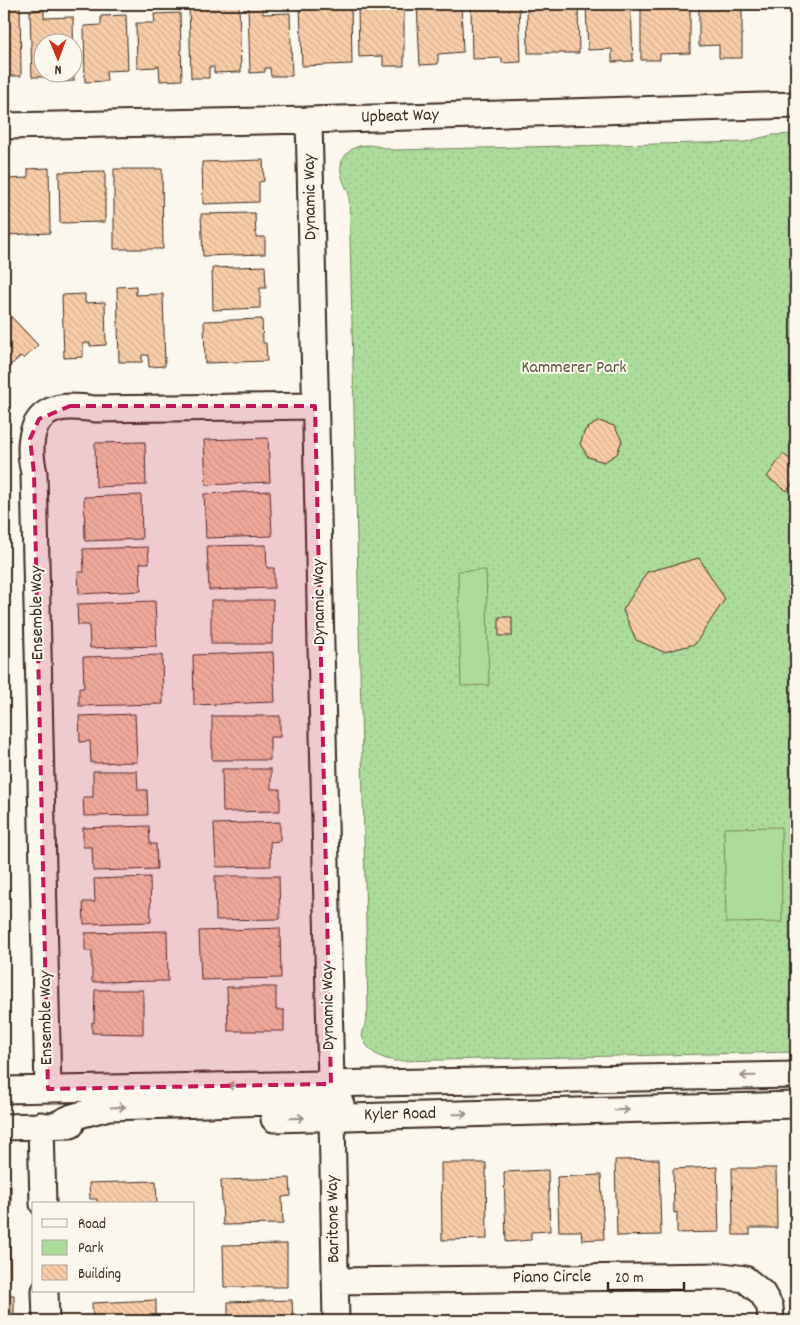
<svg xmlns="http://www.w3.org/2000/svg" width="800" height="1325" font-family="Dekko,sans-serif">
  <defs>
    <pattern id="green-dots" width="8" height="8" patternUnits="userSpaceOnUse" patternTransform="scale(1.25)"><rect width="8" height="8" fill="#acdc9c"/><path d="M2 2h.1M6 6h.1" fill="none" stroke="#95bd86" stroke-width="1.8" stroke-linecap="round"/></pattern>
    <pattern id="building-back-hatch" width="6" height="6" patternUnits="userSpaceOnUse" patternTransform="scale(1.25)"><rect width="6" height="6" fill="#f9cda8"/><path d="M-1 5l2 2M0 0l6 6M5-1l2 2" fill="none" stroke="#d6b090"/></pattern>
  </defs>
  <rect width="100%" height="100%" fill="#fbf7ec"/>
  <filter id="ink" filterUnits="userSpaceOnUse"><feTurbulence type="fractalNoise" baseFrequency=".02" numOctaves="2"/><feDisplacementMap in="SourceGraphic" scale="10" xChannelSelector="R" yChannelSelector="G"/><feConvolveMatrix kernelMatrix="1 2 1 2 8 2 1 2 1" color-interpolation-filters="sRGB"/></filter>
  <g filter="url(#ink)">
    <path fill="url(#green-dots)" stroke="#74835d" d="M796,134V1052L395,1061C379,1058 368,1052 362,1036L368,1011L349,194C346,187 341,178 341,171C340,166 342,160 345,156C358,139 375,146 393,150L745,142L772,135Z"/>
    <path fill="#acdc9c" stroke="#74835d" d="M486,570L489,685L461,686L458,571Z
      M781,827L782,922L726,923L724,828Z"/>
    <path fill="url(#building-back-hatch)" stroke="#3b2a1e" fill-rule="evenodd" d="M4,4H20L21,76H4Z
      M216,4H239L241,72L214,73V67H209V78H191L189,5Z
      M300,4H351L352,64L302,66Z
      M417,4H461L463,52L438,54V64L420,65Z
      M471,4H519L521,62L502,63V58L472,59Z
      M606,4H631L633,61L612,62V49L588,50L586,5Z
      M641,4H690V53L660,54V60H641Z
      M699,4H742V58H719V45L699,46Z
      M578,5L579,53H528L527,6Z
      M248,6H262L263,14L290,13L292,76H271L270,68H265V72L250,73Z
      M404,6V66H383V56L359,57L358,7Z
      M44,10V18L73,17L74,81L52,82V73H47V77H32L30,11ZM42,42H72V72H42Z
      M180,13L182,80L160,81L159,66H156V67L137,68L136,23H155L154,14Z
      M126,15L128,70L106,71L107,81L85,82L84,26L101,25V16Z
      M263,160L264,181L259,182V202L203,204L202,162Z
      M49,168L50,233L7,235L5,179L28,178V169Z
      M114,169H162L163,249H114Z
      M105,171V222L60,223L59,172Z
      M255,213L256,237H265V254L203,256L201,214Z
      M265,266L266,288H260V308L213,310L212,268Z
      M136,286V295L163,294L165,366L149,367L148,355H142V362H119L117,287Z
      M85,294V303L105,302L106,345L90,346V343H83V357L64,358L62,295Z
      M4,309L38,345L24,359L21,356L5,370L4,368Z
      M262,319L263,343H266L267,361L205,363L204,321Z
      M599,421L614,426L622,440L617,454L604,462L588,457L580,444L585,430Z
      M268,438L270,482L206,485L204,440Z
      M145,442L146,485L96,487L95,443Z
      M783,454L796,464V479L787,491L767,477Z
      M270,491L272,536L206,538L204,494Z
      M141,495L142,539L85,541L84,497Z
      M266,545L267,568H274V588L209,590L207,546Z
      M148,547L149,563H140L141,591L79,594L78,572H84L83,549Z
      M699,558L725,599L695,644L664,652L636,640L623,610L647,572Z
      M211,600H273L272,644H211Z
      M155,601L157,646L90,648L89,625H78L77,604Z
      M499,617H512V636H499Z
      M273,652L275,702L194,705L193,655Z
      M162,655L163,704L79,706V688H84L83,657Z
      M135,714L137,762L91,763L90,741L80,742L79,716Z
      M212,716H280V737H270V760H212Z
      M222,769H271V789H280V811L223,812Z
      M93,771H137L138,790H147L148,815L84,816L83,797H93Z
      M280,822V841L270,842L271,866L216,867L214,824Z
      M149,826L150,844H156L157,869L93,871L92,847H83V828Z
      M215,876H279L280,919L216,920Z
      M150,877L151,922L84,924L83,902H95L94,879Z
      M280,928L281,978L201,980L199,931Z
      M167,931L168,981L92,982V951H85V933Z
      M227,987H276V1010H284V1031H228Z
      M95,990H143V1034L92,1033V1022L94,1023Z
      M659,1159L661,1235L617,1236L615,1160Z
      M441,1163H486L487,1239L442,1240Z
      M717,1167L719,1232L677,1233V1212L674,1213L673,1169Z
      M732,1168H776L777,1228H750V1235H733Z
      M548,1170L550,1231L531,1232V1240L506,1242L504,1172Z
      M601,1175L604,1239L582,1240L581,1231H559L557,1177Z
      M290,1178L291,1196L282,1197L283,1224L223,1225L221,1180Z
      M156,1181L157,1204H97V1199H90L89,1183Z
      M4,1186H11V1205H4Z
      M4,1236H9L10,1281H4Z
      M287,1244V1287H224L223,1245Z
      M4,1295H14V1313H7V1321H4Z
      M156,1300V1321H93L92,1303Z
      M292,1300L293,1321H228V1302Z
      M628,1317H648V1321H628Z
      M726,1318V1321H680V1320Z"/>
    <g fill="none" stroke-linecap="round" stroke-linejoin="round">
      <defs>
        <path id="minor" d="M4,126L309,120L796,105
          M48,1089L34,473C27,442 30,406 72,407C79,407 88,408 95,409L315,406
          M4,1090L796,1075
          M274,1119L796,1105
          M41,1125L43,1204
          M55,1125L72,1117L109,1107L304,1101L319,1096L331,1084L309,120
          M4,1127L71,1125
          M336,1281L723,1276L745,1279L762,1293L770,1307L771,1321
          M45,1291L46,1321
          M336,1321L332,1117L335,1110L341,1104"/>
      </defs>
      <use href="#minor" stroke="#3b2a1e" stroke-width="29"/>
      <use href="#minor" stroke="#fbf7ec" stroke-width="25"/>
    </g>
    <defs><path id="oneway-shaft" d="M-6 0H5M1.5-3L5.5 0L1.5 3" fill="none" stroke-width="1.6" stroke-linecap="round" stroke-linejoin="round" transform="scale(1.25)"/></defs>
    <g stroke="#9b9085">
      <use href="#oneway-shaft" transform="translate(748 1076) rotate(179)"/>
      <use href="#oneway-shaft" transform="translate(235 1086) rotate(179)"/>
      <use href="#oneway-shaft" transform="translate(118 1107) rotate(-3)"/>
      <use href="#oneway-shaft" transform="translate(622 1110) rotate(-2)"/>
      <use href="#oneway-shaft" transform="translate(460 1114) rotate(-1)"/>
      <use href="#oneway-shaft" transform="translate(297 1118) rotate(-2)"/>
    </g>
  </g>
  <path fill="#c2185b" fill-opacity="0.2" stroke="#c2185b" stroke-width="4" stroke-dasharray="10 6" stroke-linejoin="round" d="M70,406H315L331,1084L48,1089L34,473L30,439L39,419Z"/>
  <g text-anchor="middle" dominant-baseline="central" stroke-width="4" stroke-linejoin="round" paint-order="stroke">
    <g font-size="18" fill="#3b2a1e" stroke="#fbf7ec">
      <text transform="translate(400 117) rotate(-2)">Upbeat Way</text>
      <text transform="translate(311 197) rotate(-91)">Dynamic Way</text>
      <text transform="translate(320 602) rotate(-91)">Dynamic Way</text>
      <text transform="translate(38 613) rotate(-91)">Ensemble Way</text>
      <text transform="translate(329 1007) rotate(-91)">Dynamic Way</text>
      <text transform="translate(47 1018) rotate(-91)">Ensemble Way</text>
      <text transform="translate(400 1115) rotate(-1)">Kyler Road</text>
      <text transform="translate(334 1219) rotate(-91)">Baritone Way</text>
      <text transform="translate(552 1278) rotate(-1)">Piano Circle</text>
    </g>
    <g font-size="18" fill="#57563e" stroke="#fbf7ec">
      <text x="574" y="368">Kammerer Park</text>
    </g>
  </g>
  <rect width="800" height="1325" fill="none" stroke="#fbf7ec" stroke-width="20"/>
  <rect x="10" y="10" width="780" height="1305" fill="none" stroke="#3b2a1e" stroke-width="2" filter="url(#ink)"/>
  <rect x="32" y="1202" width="162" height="90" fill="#fbf7ec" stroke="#aea59a"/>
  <rect x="42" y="1219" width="25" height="8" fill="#fbf7ec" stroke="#aea59a"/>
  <text x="78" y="1228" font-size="15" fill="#3b2a1e">Road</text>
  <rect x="42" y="1240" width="25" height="15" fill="#acdc9c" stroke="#aea59a"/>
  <text x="78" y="1252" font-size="15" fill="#3b2a1e">Park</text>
  <rect x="42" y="1265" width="25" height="15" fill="url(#building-back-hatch)" stroke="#aea59a"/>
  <text x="78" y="1278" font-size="15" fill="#3b2a1e">Building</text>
  <g transform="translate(58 58) rotate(179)"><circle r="24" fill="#fbf7ec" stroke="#aea59a"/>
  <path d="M0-4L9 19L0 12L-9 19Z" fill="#c8321e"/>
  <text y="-8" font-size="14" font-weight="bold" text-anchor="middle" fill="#3b2a1e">N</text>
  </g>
  <path d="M608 1282v8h76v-8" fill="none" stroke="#3b2a1e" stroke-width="2.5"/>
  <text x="615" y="1282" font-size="15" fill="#3b2a1e" stroke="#fbf7ec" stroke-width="4" paint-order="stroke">20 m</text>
</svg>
